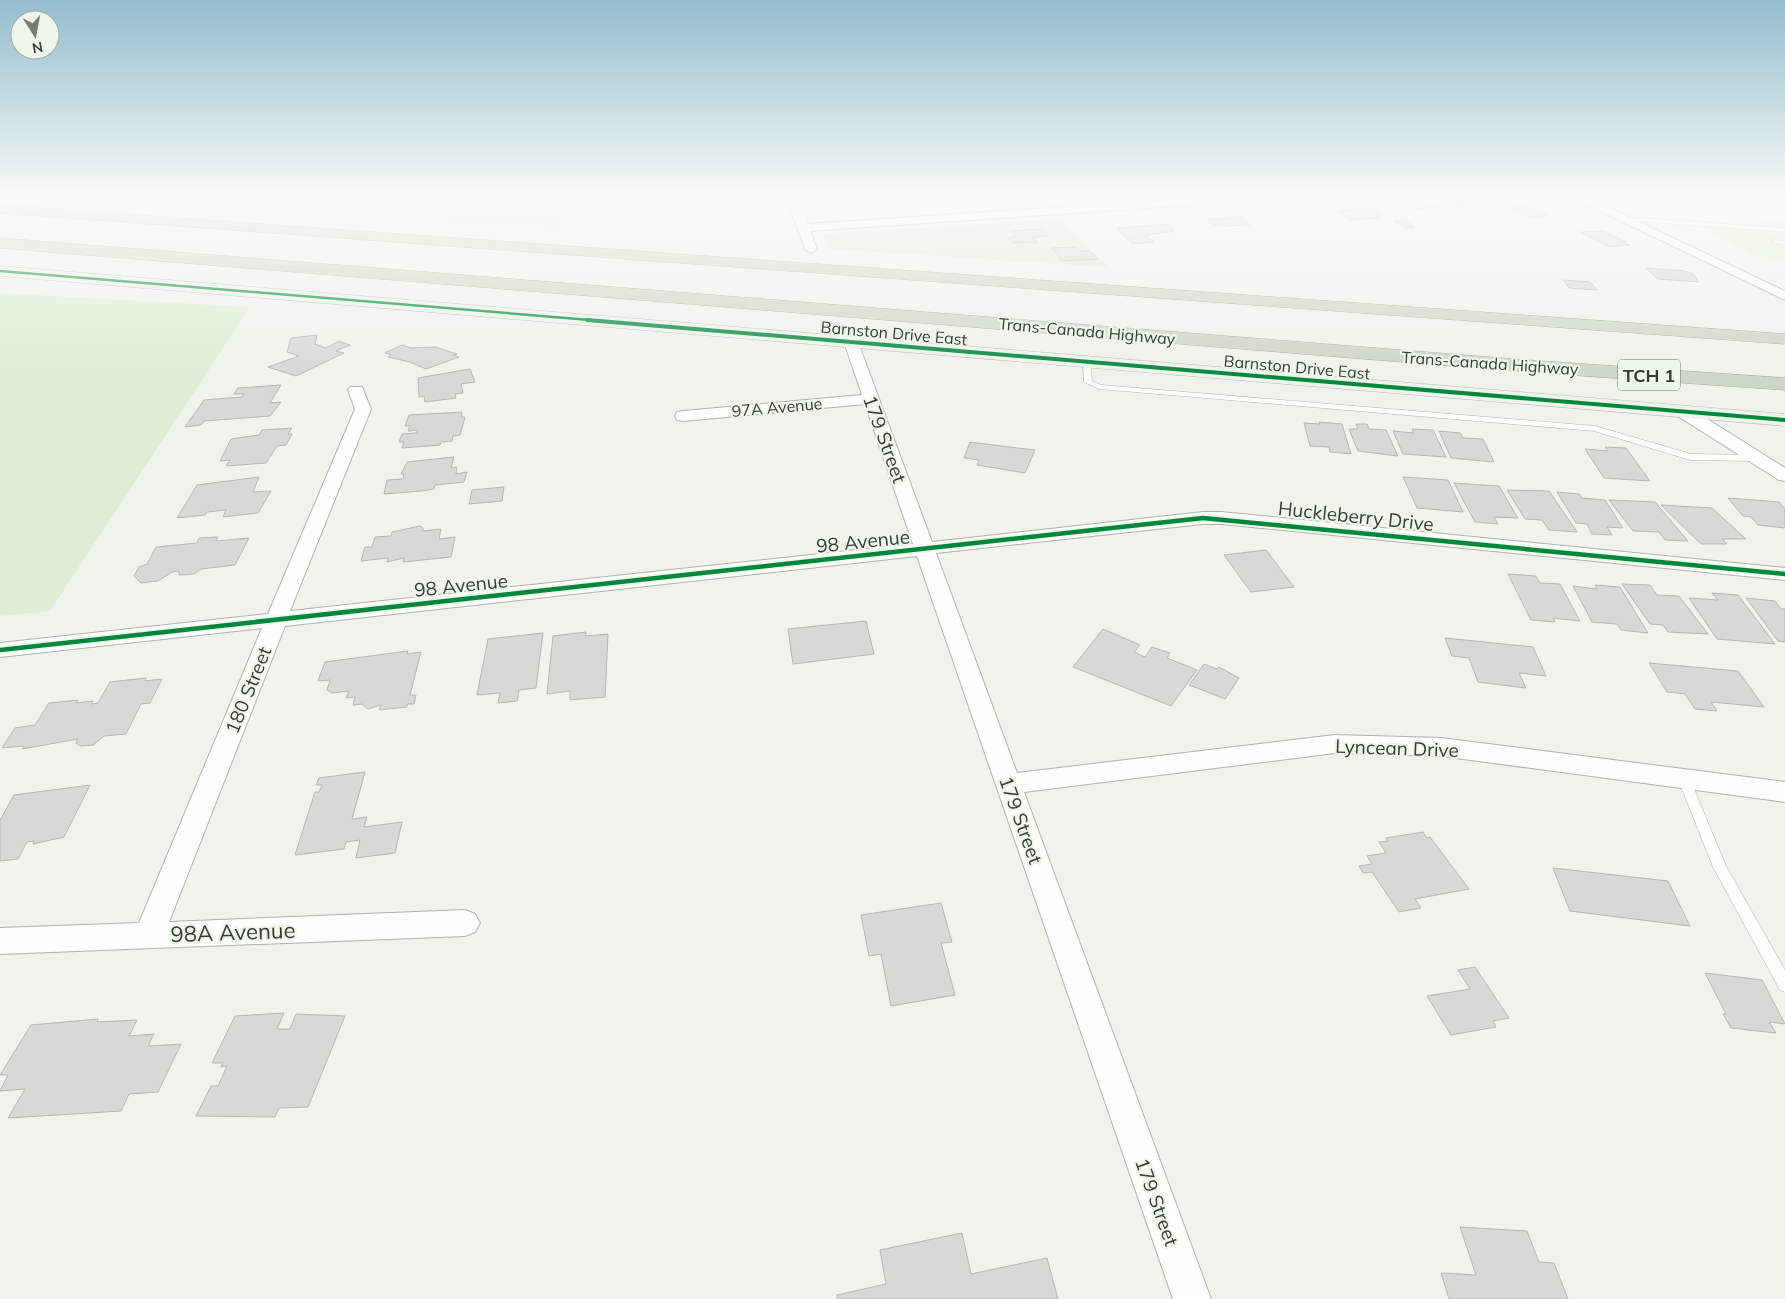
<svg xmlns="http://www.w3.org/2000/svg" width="1785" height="1299" font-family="Mulish,sans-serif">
  <rect width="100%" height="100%" fill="#eff3ec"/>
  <path fill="#e1e9db" d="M349,195H449L440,216L340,211Z
    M456,195H564L558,226L447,221Z
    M1060,219L1108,267L832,249L823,234Z"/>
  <path fill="#deeed4" d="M1785,221V262L1756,255L1702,227Z
    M0,293L250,307L50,611L0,616Z"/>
  <path fill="#d6dad4" stroke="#b5b8b3" d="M462,195H488L483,203L456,204Z
    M918,195H965L967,197L940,199L944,205L920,206L915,200L921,199Z
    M1622,195L1629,198L1621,199L1626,201L1619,202L1597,196Z
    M1461,196L1474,203L1459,204L1466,207L1454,206L1415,209L1400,200Z
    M1527,205L1549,216L1530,218L1508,207Z
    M1372,208L1382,215H1375L1380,218L1350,220L1336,211Z
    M1241,217L1250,225L1224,226L1214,225L1207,219Z
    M1404,220L1415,227L1405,228L1394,221Z
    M1167,224L1175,231L1146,235L1154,242L1133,244L1116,228Z
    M1043,229L1048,236L1033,237L1037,242L1013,243L1009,238L1016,237L1011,231Z
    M1604,231L1626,242H1623L1630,245L1610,247L1581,232Z
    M1076,247L1080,251H1090L1098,259L1062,261L1052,248Z
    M1646,268L1685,271L1693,274L1699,282L1658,279Z
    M1563,280L1590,282L1597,290L1569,288Z
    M317,335L315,344L326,348L339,341L350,345L336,351L344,353L296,376L268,367L299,356L287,352L291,338Z
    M402,345L411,348L435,347L457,354L453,355L459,357L426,369L410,362L388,357L391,355L385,353Z
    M470,369L475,382L461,384L463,393L455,394L456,398L425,402L424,396L419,397L418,378Z
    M281,385L270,403L281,402L270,416L204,421L201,425L185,427L204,400L242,397L244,394H234L238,388Z
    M462,412L461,417H465L460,435L453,436L452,441L441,442L440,445L402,448L404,442H399L402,434L417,433V430L408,431L410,426H405L409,415Z
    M1319,422L1342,424L1351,454L1330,452L1329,447L1310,446L1304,423L1320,424Z
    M1356,424H1367L1369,429L1386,430L1398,456L1358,451L1349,429H1358Z
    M292,428L288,434H292L286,445L277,446L266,463L226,466L230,460L220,461L231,439L259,435L262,430Z
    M1412,429L1433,430L1446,457L1403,454L1393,431L1414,433Z
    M1439,431L1460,433L1463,438L1483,439L1494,462L1451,458Z
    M970,442L1009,447L1035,450L1025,473L977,465L979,460L964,458Z
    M1605,447L1626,448L1650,481L1604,478L1585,449L1608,451Z
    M454,457L451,468L457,467L456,474L467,472L464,482L435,485L434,489L422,491L384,494L387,480L403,479L404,474H401L407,462Z
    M259,477L253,492L271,491L258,513L223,517L226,510L207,512L205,515L177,518L197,485Z
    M1403,477L1448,480L1463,512L1417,508Z
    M1454,483L1499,486L1518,518L1494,517L1498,524L1475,522Z
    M504,487L502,501L469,504L472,490Z
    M1507,490L1549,491L1577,532L1549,530L1542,520L1525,519Z
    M1557,492L1579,494L1582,498L1605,500L1623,528L1607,527L1612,535L1592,534L1587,524L1576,523Z
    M1728,498L1779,502L1785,509V528L1758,525L1751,517L1743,516Z
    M1609,500L1655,502L1688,541L1665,540L1659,532L1633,531Z
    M1661,505L1712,508L1746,539H1722L1727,544H1701Z
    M420,526L423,528V531L441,529L439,539L455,537L451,557L403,562L404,558L387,562L388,558L361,561L365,547H372L375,537L391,536L392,532Z
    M218,537L216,541L249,538L235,565L201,569L194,574L179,575V571L172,572L158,581L141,583L134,576L139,567L147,564L156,547L197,543L199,538Z
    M1266,550L1294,587L1251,592L1224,555Z
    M1508,574L1536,576L1540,583L1560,584L1580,621L1553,618L1555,622L1531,620Z
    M1622,584L1650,585L1657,595L1679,596L1708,634L1668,632L1663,625L1650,624Z
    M1595,585L1620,587L1648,633L1621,630L1617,624L1592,622L1573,586L1597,589Z
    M1712,593L1738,595L1775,644L1717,639L1689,598L1718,600Z
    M1746,598L1775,601L1781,609H1785V642L1778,641Z
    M866,621L874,654L793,664L788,629Z
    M1103,629L1140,645L1134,652L1145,657L1152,647L1170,653L1167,658L1197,670L1171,706L1073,667Z
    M586,632L585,636L608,634L605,697L570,700V691L547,694L553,636Z
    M543,633L536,688L519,690L517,701L498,703L500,693L477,695L488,639Z
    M1445,638L1533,647L1546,676L1519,673L1526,688L1478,682L1469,658L1452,656Z
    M408,651L407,654L421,652L410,695H416L414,704H407V707L379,710L381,705L368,709L362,704L353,705L355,697L346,698L349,691L332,693L327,690L330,680L318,681L325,662Z
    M1649,663L1738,671L1764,707L1711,702L1717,711L1695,709L1685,694L1667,692Z
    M1204,664L1217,669L1219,667L1239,678L1225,699L1189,685Z
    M146,678L145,681L162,679L150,703L141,704L126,734L104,736L93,745L80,746L76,743L78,739L22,749L24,746L2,748L15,728L35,725L49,703L78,700L76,703L93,701L91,704L98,703L110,682Z
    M365,772L352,819L367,817L364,827L402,822L395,853L356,858L360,840L346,842L344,849L295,855L315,792H319L322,785H316L319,778Z
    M90,785L64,837L33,844L34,841L27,842L18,859L0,861V820L14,795Z
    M1423,832L1427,838L1430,837L1469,889L1415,899L1421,908L1399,912L1372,872L1363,873L1359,866L1372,864L1367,856L1386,853L1379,842L1388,841L1386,838Z
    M1553,868L1668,881L1690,926L1570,911Z
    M941,903L952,942L941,943L955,995L891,1006L881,954L869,956L861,915Z
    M1475,967L1509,1018L1493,1021L1496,1027L1451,1035L1427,996L1470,989L1458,970Z
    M1705,973L1762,980L1785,1024L1769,1022L1776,1033L1731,1028L1723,1014H1726Z
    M284,1013L277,1029H290L296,1014L345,1016L308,1107L279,1108L275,1117L196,1116L211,1086H218L227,1066L221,1067L223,1063H212L235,1016Z
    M98,1019L97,1022L137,1020L129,1036L154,1034L148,1046L181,1044L158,1092L129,1094L121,1111L8,1118L25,1089L0,1091L8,1075H0L31,1025Z
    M1460,1227L1527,1231L1539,1262L1554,1263L1568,1299H1449L1441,1273L1476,1275Z
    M962,1233L971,1274L1047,1258L1058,1299H837V1295L886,1284L880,1250Z"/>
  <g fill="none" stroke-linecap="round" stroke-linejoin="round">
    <defs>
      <path id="lane" d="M1625,217L1785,228V232L1623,220L1622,219Z
        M1775,240L1785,241V245L1773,243L1772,242Z
        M1083,359L1090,361L1092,381L1101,385L1595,426L1691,454L1757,455L1761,458L1757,461L1690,460L1594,431L1099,389L1084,382Z
        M1684,774L1689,776L1690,779L1726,866L1785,970V992L1780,990L1713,867L1678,779L1679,776Z"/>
      <path id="street" d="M785,195H796L808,224L1246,195H1300L1294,198L810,231L817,249L811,253L805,249Z
        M1567,195H1582L1785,291V300Z
        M851,338L858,342L932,542L1203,512H1221L1785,568V580L1221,524H1203L936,553L1017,773L1335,735L1441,738L1785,782V802L1441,756L1335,753L1024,792L1211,1299H1173L917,556L285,626L169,922L465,910L475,914L480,923L475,932L465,936L0,954V928L139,923L262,628L0,657V643L268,614L355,409L348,390L350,387H362L371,409L290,611L913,544L865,404L683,421L677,420L675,416L677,412L683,411L862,395L844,342Z
        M1682,406L1688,407L1785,468V481L1779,480L1676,415L1674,411L1676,407Z"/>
      <path id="secondary" d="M0,266L1785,414V426L0,276Z"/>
      <path id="highway" d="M0,205L1785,334V344L0,213Z
        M0,238L1513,359L1785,378V390L1513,371L0,248Z"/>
    </defs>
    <use href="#lane" stroke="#b0b3ae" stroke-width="1"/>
    <use href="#street" stroke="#b0b3ae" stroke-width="2"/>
    <use href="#secondary" stroke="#b0b3ae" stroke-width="1"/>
    <use href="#highway" stroke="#a1ab97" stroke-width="1"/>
    <use href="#lane" fill="#fdfdfc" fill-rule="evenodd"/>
    <use href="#street" fill="#fdfdfc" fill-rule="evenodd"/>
    <use href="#secondary" fill="#eff1ec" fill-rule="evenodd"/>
    <use href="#highway" fill="#ced6c7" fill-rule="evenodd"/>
    <defs>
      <path id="cycleway-far2" d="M0,271L602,321"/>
      <path id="cycleway-far1" d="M587,320L1785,420"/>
      <path id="cycleway" d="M0,650L1203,518L1785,574"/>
    </defs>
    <use href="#cycleway-far2" stroke="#eef6e9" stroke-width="4.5"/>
    <use href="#cycleway-far1" stroke="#eef6e9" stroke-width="6"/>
    <use href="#cycleway" stroke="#eef6e9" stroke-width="8"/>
    <use href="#cycleway-far2" stroke="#00873e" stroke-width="2.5"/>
    <use href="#cycleway-far1" stroke="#00873e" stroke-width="4"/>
    <use href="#cycleway" stroke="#00873e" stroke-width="4.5"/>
  </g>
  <linearGradient id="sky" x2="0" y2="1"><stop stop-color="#93bcce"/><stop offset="0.52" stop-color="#f8faf6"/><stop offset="1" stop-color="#f8faf6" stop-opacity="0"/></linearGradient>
  <rect width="1785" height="377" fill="url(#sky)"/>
  <g text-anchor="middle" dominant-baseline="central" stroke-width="4.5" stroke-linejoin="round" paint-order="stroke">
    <g font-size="16" fill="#383b36" stroke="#eef6e9">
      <text transform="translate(1087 331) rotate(5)">Trans-Canada Highway</text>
      <text transform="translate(894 333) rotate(5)">Barnston Drive East</text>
      <text transform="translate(1490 363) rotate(4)">Trans-Canada Highway</text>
      <text transform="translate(1297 367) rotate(5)">Barnston Drive East</text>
      <text transform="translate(777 407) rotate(-5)">97A Avenue</text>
    </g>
    <rect fill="#eef6e9" stroke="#6f736c" stroke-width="1" x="1618" y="359.5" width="62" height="31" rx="4"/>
    <g font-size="18" font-weight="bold" fill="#383b36">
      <text x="1649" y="375">TCH 1</text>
    </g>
    <g font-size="19" fill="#383b36" stroke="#eef6e9">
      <text transform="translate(885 439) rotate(70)">179 Street</text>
      <text transform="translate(1356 516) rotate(6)">Huckleberry Drive</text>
      <text transform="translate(863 541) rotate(-6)">98 Avenue</text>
      <text transform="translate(461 585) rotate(-6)">98 Avenue</text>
      <text transform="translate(248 690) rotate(-68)">180 Street</text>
      <text transform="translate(1397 748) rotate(2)">Lyncean Drive</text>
      <text transform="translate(1021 820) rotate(70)">179 Street</text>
      <text transform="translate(1157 1202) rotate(70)">179 Street</text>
    </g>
    <g font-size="22" fill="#383b36" stroke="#eef6e9">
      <text transform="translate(233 932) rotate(-2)">98A Avenue</text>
    </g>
  </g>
  <g transform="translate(35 35) rotate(169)"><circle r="24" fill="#eef6e9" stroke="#a5aba1"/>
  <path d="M0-4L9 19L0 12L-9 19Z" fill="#787b76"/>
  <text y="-8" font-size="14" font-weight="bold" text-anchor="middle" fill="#383b36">N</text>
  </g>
</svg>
